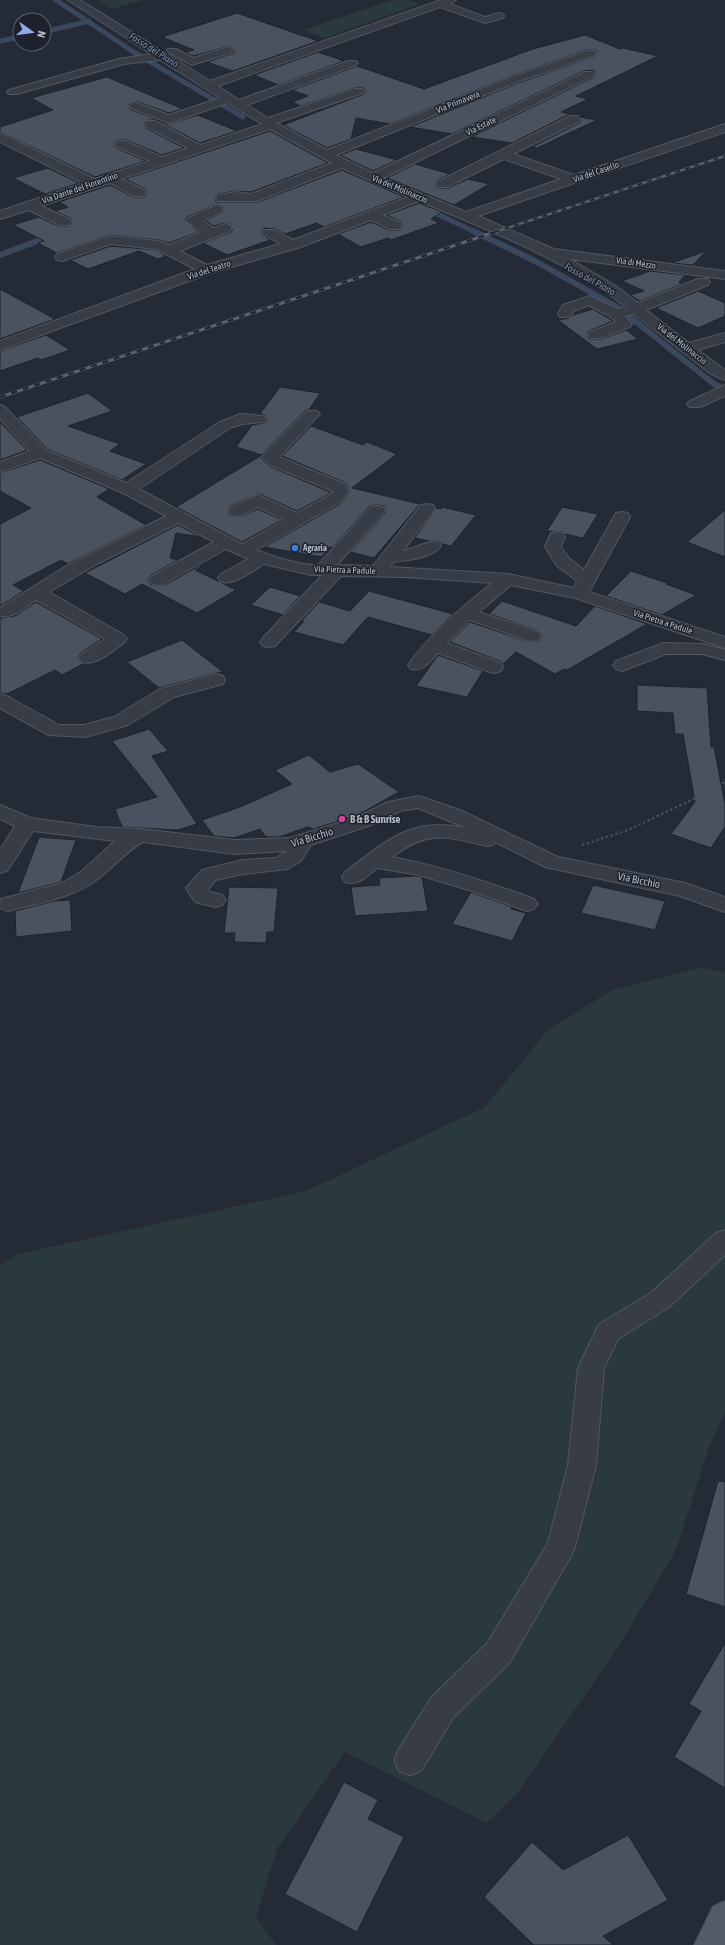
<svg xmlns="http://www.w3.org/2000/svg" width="725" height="1945" font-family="'Asap Condensed',sans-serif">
  <rect width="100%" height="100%" fill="#242a36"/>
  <path fill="#2a393b" d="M98,0H144L111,9Z
    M393,0H408L421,4L324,38L303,30Z
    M701,967L725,973V1412L709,1447L676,1550L618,1647L517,1794L487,1823L345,1752L277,1849L256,1917L276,1945H0V1265L18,1254L306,1191L485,1107L547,1031L610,991Z"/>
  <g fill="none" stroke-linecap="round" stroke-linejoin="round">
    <path stroke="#3b475d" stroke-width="5" d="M56,0L132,51L243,117
      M44,32L89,21
      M0,41L20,37
      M429,210L475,232"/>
    <path stroke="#3b475d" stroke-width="6" d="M473,231L535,261L619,308L714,384L725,389
      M0,255L51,236"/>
  </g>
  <path fill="#4a515f" stroke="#1e232d" d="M237,13L318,41L233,71L207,62L234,53L236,50L230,46L193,56L185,52L194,50L162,37Z
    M585,35L620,49L623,48L658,56L576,96L588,99L561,112L570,114L512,143L471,137L594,77L596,73L593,70L584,71L452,134L410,127L518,83L595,56L598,53L596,50H587L509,77L390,124L356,118L351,139L327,148L283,125L364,94L366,91L364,88H355L301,106L292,102L308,96L292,90L357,66L424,89L533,49Z
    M318,52L344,61L278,85L254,75Z
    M107,77L183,109L169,113L136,101L128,105L130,109L168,124L198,115L237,131L200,143L156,120H147L144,123L146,128L184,148L162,155L126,140H117L114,143L116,148L146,161L95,177L0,132V127L53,110L31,98Z
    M580,117L597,120L537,148L532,147L579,123L581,120Z
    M270,131L328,163L251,192L236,191L217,194L215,198L216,202H258L342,170L404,197L324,227L317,223L285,234L275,229L264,228L261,233L270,240L227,255L203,243L231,232L233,229L230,224L224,223L214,226L206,221L223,212V206L217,204L187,217L185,220L199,232L169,243L159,240L110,235L57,253L38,243L44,241L13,225L39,217L58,226H69L72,223L70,218L55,211L68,207L59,202L110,185L133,197H145L146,193L145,189L125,179Z
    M356,149L397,160L373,171L340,155Z
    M415,164L450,174L438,180L436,185L439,188H448L468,179L489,184L454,205L387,178Z
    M48,168L79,183L45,194L13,178Z
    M419,203L442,212L431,219L439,223L391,240L388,238L361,247L338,234L371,222L389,230H400L403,227L401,222L387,215Z
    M111,246L156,250L166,256L158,259L139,251L88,269L70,260Z
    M706,251L693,265L672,263Z
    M650,271L685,275L679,282L682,284L640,301L630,295L644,291L622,281Z
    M0,289L55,319L0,339Z
    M698,291L725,303V316L698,328L656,308Z
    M593,309L613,321L589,331L587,334L589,339H601L626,330L638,339L597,349L558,320L570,318L573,315Z
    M46,335L70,350L41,360L38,358L0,371V351Z
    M280,387L320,393L309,410H306L262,455L236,447L252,425L264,423L268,420L265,415L260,414Z
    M88,393L112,411L68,426L120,444L110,451L146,464L122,480L47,449L17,417Z
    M0,423H1L27,450L0,460Z
    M311,426L363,445L367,442L397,454L352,488L420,504L374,558L350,552L386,512L384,506L377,505L370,506L332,548L329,547L322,557L264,547L340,504L350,492L346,483L282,456Z
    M262,455L261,458L269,466L330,492L326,496L297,511L259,494L230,506L228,512L231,516H243L258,509L282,520L242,542L176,507Z
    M40,460L109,489L97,497L146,525L68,564L61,560L13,585L24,591L0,606V524L31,508L0,491V473Z
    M442,507L476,515L451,546L442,544L439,541H429L415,538L436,508L441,509Z
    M562,507L598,514L583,538L565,534L563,532L547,531Z
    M725,510V557L687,542Z
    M178,525L201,537L176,533L170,558L178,560L151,575L148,580L151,585H165L199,566L202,567L195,570L236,590L197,613L142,584L125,594L85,573Z
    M631,571L667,583L666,584L696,595L662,615L606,596Z
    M270,587L300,596L283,615L251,605Z
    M369,591L453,614L432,635L368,617L343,645L294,632L304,621H301L319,602L350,611Z
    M502,601L576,626L595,606L647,624L567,670L564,669L555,674L516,652L503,664L502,662L450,642L470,622L526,641H539L542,636L538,631L489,614Z
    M36,602L102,639L81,653L78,658L83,664L62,675L55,670L7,694L0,693V618L15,616Z
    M182,640L223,672L216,673L159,688L127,662Z
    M438,655L483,671L467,697L416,686Z
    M637,685L707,688L711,747H714L725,804V827L711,848L671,834L695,802L683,734H675L673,713L637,711Z
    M149,729L168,751L152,756L197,824L178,830L122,827L115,809L157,797L112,741Z
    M309,755L330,772L358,764L399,792L356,816L313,829L308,827L279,837H266L260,829L234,838L214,836L202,820L240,807L292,784L275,770Z
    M39,837L76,840L61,882L18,893Z
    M416,876L422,877L428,911L355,916L351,887L380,885L379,878Z
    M593,885L665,901L655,930L581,913Z
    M229,887L278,888L274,932H267L266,943L234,942L235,933H224Z
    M471,892L512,907L511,909L526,913L512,941L452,924Z
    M70,900L72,931L16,937L15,911L54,901Z
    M718,1481L725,1482V1607L686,1594Z
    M725,1643V1788L674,1757L701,1711L689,1704Z
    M344,1782L378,1800L368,1819L404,1837L357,1932L285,1894Z
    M628,1835L668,1900L603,1936L613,1945H534L484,1897L532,1842L563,1870Z"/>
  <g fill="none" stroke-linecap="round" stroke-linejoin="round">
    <defs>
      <path id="minor" d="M68,0H80L210,81L441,0H456L450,4L485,17L499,13L503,14L504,16L503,18L485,23L440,7L218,86L239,100L348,61H356L358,63L356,65L247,105L268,118L355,89H363L365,91L363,93L276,123L327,150L509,78L587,51H595L597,53L595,55L517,82L336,155L373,173L585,72H593L595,74L593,76L383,178L466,212L561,179L504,159L447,187H439L437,184L439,181L570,116H578L580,119L578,122L513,154L574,175L725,124V132L478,216L554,249L725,271V279L570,259L616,286L638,303L698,279H708L710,282L708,285L646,310L689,343L725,333V342L698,350L725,370V380L711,374L634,314L625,316L632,324L630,327L600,338H590L588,335L590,332L616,322L611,317L589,305L574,311L570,317H560L558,314L563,305L590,296L618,309L626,307C564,259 491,231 419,201L383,215L400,223L402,226L400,229H390L371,220L301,247L211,273L0,350V341L195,269L156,249L111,244L62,261L57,260L55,257L57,254L110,236L159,241L169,245L202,232L186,221L188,218L217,205L222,206L223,209L222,212L203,221L214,228L225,224L230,225L232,228L230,231L180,251L207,265L280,244L262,233L264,230H274L293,240L408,197L342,168L257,201H217L216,198L217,195L236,192L251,194L332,163L270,129L121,179L144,190L145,193L144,196H134L110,183L41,206L69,219L71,222L69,225H59L29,210L0,219V211L83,183L0,142V133L95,179L150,161L117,147L115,144L117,141H125L162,157L188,148L147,127L145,124L147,121H155L200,145L262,124L228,103L169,123L131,108L129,106L131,104L135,102L169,115L220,98L160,60L124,64L17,94H9L7,92L9,90L119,59L151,54Z
        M229,47L235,50L233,52L192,65L166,51L168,49H176L193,58Z
        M725,385V396L700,407H690L687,404L690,401Z
        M0,405L5,407L46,450L126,483L220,422L240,414L264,416L267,419L264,422L242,424L230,428L139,489L242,544L285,520L258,507L243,515L237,516L231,515L229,511L231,507L258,495L297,513L327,497L333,491L270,465L262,457L307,411H317L320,414L317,417L279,457L345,484L349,492L339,503L256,550C276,557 297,565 318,565L371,507L377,506L383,507L385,511L337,565L373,566L421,505L427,504L433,505L435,509L403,551L433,541L439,542L441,546C433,558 408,560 394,562L390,567L508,574L574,588L577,581L557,566L545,547L551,533L557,532L563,533L565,537L561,547L569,558L584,570L616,513L622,512L628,513L630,517L589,592L725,637V648L575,598L511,585L479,612L538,632L541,636L538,640L532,641L526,640L470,620L447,643L501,663L503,667L501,671L494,673L487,671L438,653C429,662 424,672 411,669L408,665C429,635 463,606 492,583L405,577L341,576L275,646L269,647L263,646L260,642L263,638L322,575H311L264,564C252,571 236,585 221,582L218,578L221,574L248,559L226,549L164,584L158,585L152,584L149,580L152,576L214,542L178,523L97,564L49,592L124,635L127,639L124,643C112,651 97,666 82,662L79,658L82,654L105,639L36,600C25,607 14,619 0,616V608L63,568L166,516L121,492L40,458L0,472V462L30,451L0,419Z
        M664,643L703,644L725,650V660L702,654H666L622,671L616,669L613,665L616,661Z
        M216,674L223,676L225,680L223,684L174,697L128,725L85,737L48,735L0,708V694L7,696L59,725H84L114,717L160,689Z
        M419,796L462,811L558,857L685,883L725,897V912L680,896L545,867L495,842L493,845L486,846C445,836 428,830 392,857C441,866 488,882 534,899L538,904L534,909L527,911L472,891L419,875L377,868C367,876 359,886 345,882L342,877L345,872C387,841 410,816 466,828L418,808L400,811L371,825L311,845L301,861L288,869L243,874L216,880L208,889L210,892L222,895L226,900L222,905L215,907L195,902L186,888L202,870L243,860L276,858L287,851L235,854L143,842C124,852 113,869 95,881C70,899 37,903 8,911L0,908L1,899L62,883L82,871L115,841L33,831L7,871L0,873V850L15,826L0,819V805L31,818L96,827L141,829L235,840L290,838L357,817L388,802Z
        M725,1230V1255L669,1307L618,1339L604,1368L596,1465L575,1547L571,1556L510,1662L453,1718L421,1771L410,1775L399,1771L394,1760L399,1749L431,1698L488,1642L548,1543L568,1465L578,1368L599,1324L651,1293L716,1233Z"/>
      <path id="major" d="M725,1901V1945H694L713,1906Z"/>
    </defs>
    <use href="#minor" stroke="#525761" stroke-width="2"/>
    <use href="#major" stroke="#404550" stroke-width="2"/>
    <path stroke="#475558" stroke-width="2" stroke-dasharray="2.5 2.5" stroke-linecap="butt" d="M582,845L628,830L702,795L716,792L725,781"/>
    <use href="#minor" fill="#373c46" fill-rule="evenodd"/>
    <use href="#major" fill="#555b66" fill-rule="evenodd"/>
    <defs>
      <path id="rail-far1" d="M495,232L725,156"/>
      <path id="rail" d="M0,397L498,231"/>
    </defs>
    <use href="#rail-far1" stroke="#5b626f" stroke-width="2.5"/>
    <use href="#rail" stroke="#5b626f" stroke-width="3"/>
    <use href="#rail-far1" stroke="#1c212b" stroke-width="1.5" stroke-dasharray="5" stroke-linecap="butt"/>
    <use href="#rail" stroke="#1c212b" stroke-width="2" stroke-dasharray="6" stroke-linecap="butt"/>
  </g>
  <circle fill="#3f7fe0" stroke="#1c212b" stroke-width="1.5" cx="295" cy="548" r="4"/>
  <circle fill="#d1479c" stroke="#1c212b" stroke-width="1.5" cx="342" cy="819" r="4"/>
  <g text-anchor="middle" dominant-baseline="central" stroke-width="3" stroke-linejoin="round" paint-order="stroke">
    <g font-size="9" fill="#b2b7c3" stroke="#1c212b">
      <text transform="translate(458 102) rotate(-22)">Via Primavera</text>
      <text transform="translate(481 126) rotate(-26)">Via Estate</text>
      <text transform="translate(596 172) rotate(-19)">Via del Casello</text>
      <text transform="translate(80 188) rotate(-19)">Via Dante del Fiorentino</text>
      <text transform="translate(400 189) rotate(23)">Via del Molinaccio</text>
      <text transform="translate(636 263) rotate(8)">Via di Mezzo</text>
      <text transform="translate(209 270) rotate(-18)">Via del Teatro</text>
      <text transform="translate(682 344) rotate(38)">Via del Molinaccio</text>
      <text transform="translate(345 570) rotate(2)">Via Pietra a Padule</text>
      <text transform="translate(663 622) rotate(18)">Via Pietra a Padule</text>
    </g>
    <g font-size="9" font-weight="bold" fill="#b2b7c3" stroke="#1c212b" text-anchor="start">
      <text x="303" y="548">Agraria</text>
    </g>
    <g font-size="10" font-style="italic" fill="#7d8ca7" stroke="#1c212b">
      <text transform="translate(154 50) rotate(32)">Fosso del Piano</text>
      <text transform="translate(590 279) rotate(29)">Fosso del Piano</text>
    </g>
    <g font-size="11" font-weight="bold" fill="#b2b7c3" stroke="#1c212b" text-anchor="start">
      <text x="350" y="819">B &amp; B Sunrise</text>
    </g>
    <g font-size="11" fill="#b2b7c3" stroke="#1c212b">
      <text transform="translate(312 837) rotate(-17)">Via Bicchio</text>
      <text transform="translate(639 880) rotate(12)">Via Bicchio</text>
    </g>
  </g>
  <g transform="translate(32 32) rotate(104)"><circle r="19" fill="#1c212b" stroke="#585d68"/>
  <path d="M0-3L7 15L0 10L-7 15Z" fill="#90abe9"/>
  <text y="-6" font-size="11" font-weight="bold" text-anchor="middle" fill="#b2b7c3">N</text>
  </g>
</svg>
